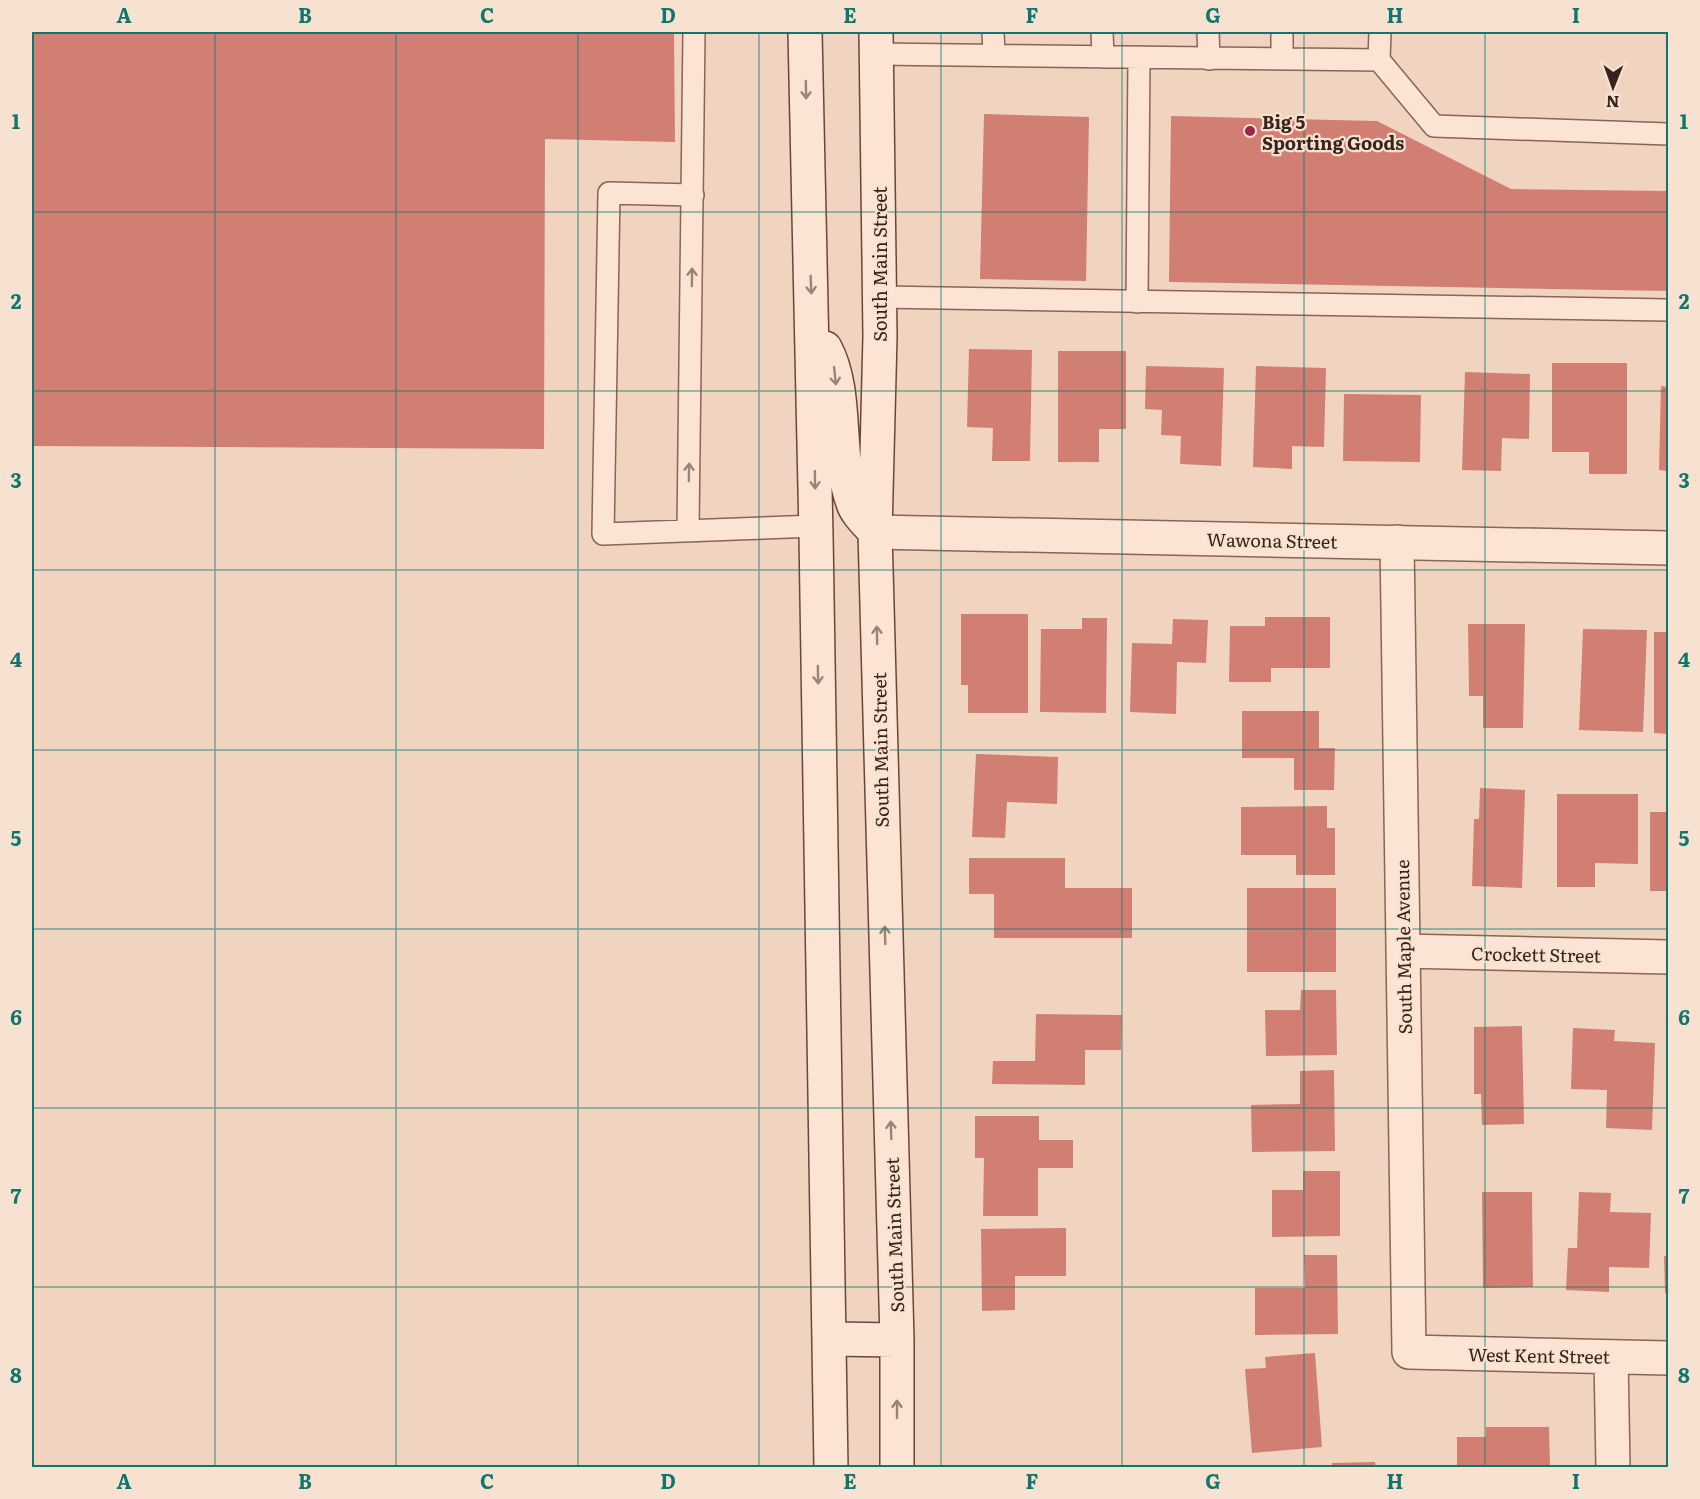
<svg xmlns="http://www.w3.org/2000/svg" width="1700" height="1499" font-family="Literata,serif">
  <rect width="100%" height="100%" fill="#f0d4c0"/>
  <path fill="#d17f73" d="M32,32H674L675,142L545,139L544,449L32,446Z
    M984,114L1089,117L1086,281L980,279Z
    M1171,116L1377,121L1511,189L1668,191V291L1169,282Z
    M969,349L1032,350L1030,461H992L993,428L967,427Z
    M1058,351H1126V429H1099V462H1058Z
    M1552,363H1627V474H1589V452H1552Z
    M1146,366L1224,368L1221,466L1180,464L1181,436L1161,435L1162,410L1145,409Z
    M1256,366L1326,368L1324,447L1292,446V469L1253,467Z
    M1465,372L1530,374L1529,439L1502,438L1501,471L1462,470Z
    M1661,386L1668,387V471L1659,470Z
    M1344,394L1421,395L1420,462L1343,461Z
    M961,614H1028V713H968V685H961Z
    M1265,617H1330V668H1271V682H1229L1230,626H1265Z
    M1082,618H1107L1106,713L1040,712L1041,629H1082Z
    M1173,619L1208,620L1206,663L1177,662L1176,714L1130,712L1132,643L1172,644Z
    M1468,624H1525L1523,728H1483V696H1469Z
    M1583,629L1647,630L1643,732L1579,730Z
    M1654,632H1668V734L1654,733Z
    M1242,711H1319V748H1335L1334,790H1294V758H1242Z
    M976,754L1058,757L1057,804L1007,802L1005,838L972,837Z
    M1480,788L1525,790L1522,888L1472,886L1474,819H1479Z
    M1557,794H1638V864L1595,863V887H1557Z
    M1327,806V828H1335V875H1296V855H1241V807Z
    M1650,812H1668V891H1650Z
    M969,858H1065V888H1132V938H994V894H969Z
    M1247,888H1336V972H1247Z
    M1301,990H1336L1337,1055L1266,1056L1265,1010H1300Z
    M1036,1014L1122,1015L1121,1050H1085V1085L992,1084L993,1061H1035Z
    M1522,1026L1524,1124L1482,1125L1481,1094H1474V1027Z
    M1573,1028L1615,1030L1614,1041L1655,1043L1652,1130L1606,1128L1607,1090L1571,1089Z
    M1334,1070L1335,1151L1252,1152L1251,1105L1300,1104V1071Z
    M975,1116H1039V1140H1073V1168H1038V1216H983L984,1158H975Z
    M1303,1171H1340V1236L1272,1237V1190H1303Z
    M1482,1192H1532L1533,1287L1483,1288Z
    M1579,1192L1611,1193L1610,1212L1651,1213L1649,1268L1609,1267V1292L1566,1290L1568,1248H1577Z
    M1066,1228V1276H1015V1310L982,1311L981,1229Z
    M1304,1255H1337L1338,1334L1255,1335V1288H1305Z
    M1664,1256H1668V1293H1665Z
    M1315,1353L1322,1447L1252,1453L1245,1369L1266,1368L1265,1357Z
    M1486,1427H1549L1550,1468H1457V1437H1486Z
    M1375,1462L1376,1468H1332V1463Z"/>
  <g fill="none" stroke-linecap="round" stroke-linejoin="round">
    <defs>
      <path id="service" d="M993,32L994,55
        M1102,32L1103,57
        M1208,32L1209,59
        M877,54L1379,60L1434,126L1668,134
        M1282,59V32
        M1379,60L1380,32
        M693,195L609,193L603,534L816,526
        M880,297L1668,310
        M1137,302L1139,57
        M688,530L694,32"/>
      <path id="minor" d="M1397,542L1409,1352L1668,1358
        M1403,951L1668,957
        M1611,1357L1613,1468"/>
      <path id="tertiary" d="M875,532L1668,548"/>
      <path id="secondary" d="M805,32L816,535L831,1468
        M876,32L880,336L875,532L897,1340V1468
        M825,348C849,392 835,455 853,503C856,513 868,524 875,532
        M831,1339L897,1340"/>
    </defs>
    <use href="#service" stroke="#8b6357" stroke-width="24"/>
    <use href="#minor" stroke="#8b6357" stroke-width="36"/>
    <use href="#tertiary" stroke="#8b6357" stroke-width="36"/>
    <use href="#secondary" stroke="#6c453a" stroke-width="36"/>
    <use href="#service" stroke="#fbe4d3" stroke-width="21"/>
    <use href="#minor" stroke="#fbe4d3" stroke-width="33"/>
    <use href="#tertiary" stroke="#fbe4d3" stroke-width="33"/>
    <use href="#secondary" stroke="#fbe4d3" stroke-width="33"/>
  </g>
  <defs><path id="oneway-shaft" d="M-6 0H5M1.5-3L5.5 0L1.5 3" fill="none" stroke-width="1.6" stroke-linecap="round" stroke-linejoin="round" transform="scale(1.5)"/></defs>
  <g stroke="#9a8378">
    <use href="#oneway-shaft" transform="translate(806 90) rotate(89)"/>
    <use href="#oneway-shaft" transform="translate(692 277) rotate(-89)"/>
    <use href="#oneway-shaft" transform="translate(811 285) rotate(88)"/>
    <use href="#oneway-shaft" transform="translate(835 376) rotate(84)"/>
    <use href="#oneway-shaft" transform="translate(689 472) rotate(-89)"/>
    <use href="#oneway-shaft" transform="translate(815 480) rotate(89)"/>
    <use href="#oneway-shaft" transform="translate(877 635) rotate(-91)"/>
    <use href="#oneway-shaft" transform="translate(818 675) rotate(89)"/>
    <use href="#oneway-shaft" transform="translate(885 935) rotate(-92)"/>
    <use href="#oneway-shaft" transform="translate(891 1130) rotate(-92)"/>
    <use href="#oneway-shaft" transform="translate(897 1409) rotate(-90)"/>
  </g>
  <path fill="none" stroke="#0f766e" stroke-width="1.5" stroke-opacity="0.55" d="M215,32V1468M396,32V1468M578,32V1468M759,32V1468M941,32V1468M1122,32V1468M1304,32V1468M1485,32V1468M32,212H1668M32,391H1668M32,570H1668M32,750H1668M32,929H1668M32,1108H1668M32,1287H1668"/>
  <circle fill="#9d2347" stroke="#f7e1d0" stroke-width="2" cx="1250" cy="131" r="6"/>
  <g text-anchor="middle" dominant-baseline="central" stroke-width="4.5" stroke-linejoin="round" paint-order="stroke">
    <g font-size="18" font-weight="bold" fill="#39221c" stroke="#f7e1d0" text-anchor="start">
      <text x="1262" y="121">Big 5<tspan x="1262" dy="21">Sporting Goods</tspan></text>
    </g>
    <g font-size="18" fill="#39221c" stroke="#f7e1d0">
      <text transform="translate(879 264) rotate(-90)">South Main Street</text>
      <text transform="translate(1272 540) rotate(1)">Wawona Street</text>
      <text transform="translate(880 750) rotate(-91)">South Main Street</text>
      <text transform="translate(1403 947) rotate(-91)">South Maple Avenue</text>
      <text transform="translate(1536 954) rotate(1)">Crockett Street</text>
      <text transform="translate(894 1235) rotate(-92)">South Main Street</text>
      <text transform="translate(1539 1355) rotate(1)">West Kent Street</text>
    </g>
  </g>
  <rect width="1700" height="1499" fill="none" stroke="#f7e1d0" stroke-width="66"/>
  <g transform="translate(1613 87) rotate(181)" stroke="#f7e1d0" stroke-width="4.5" paint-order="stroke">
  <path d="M0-4.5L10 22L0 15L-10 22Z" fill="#39221c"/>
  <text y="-9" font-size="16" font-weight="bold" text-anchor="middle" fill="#39221c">N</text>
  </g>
  <rect x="33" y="33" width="1634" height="1433" fill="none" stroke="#0f766e" stroke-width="2"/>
  <g font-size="20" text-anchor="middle" font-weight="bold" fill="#0f766e">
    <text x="124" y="23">A</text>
    <text x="305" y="23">B</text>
    <text x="487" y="23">C</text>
    <text x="668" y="23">D</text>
    <text x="850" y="23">E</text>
    <text x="1032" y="23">F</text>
    <text x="1213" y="23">G</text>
    <text x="1395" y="23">H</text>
    <text x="1576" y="23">I</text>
    <text x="16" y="129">1</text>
    <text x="1684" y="129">1</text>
    <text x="16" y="309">2</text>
    <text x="1684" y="309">2</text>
    <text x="16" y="488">3</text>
    <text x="1684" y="488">3</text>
    <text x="16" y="667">4</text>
    <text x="1684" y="667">4</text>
    <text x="16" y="846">5</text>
    <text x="1684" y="846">5</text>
    <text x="16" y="1025">6</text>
    <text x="1684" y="1025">6</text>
    <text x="16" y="1204">7</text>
    <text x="1684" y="1204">7</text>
    <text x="16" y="1383">8</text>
    <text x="1684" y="1383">8</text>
    <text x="124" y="1489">A</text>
    <text x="305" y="1489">B</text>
    <text x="487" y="1489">C</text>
    <text x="668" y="1489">D</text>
    <text x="850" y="1489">E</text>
    <text x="1032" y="1489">F</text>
    <text x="1213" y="1489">G</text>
    <text x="1395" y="1489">H</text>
    <text x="1576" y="1489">I</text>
  </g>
</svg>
